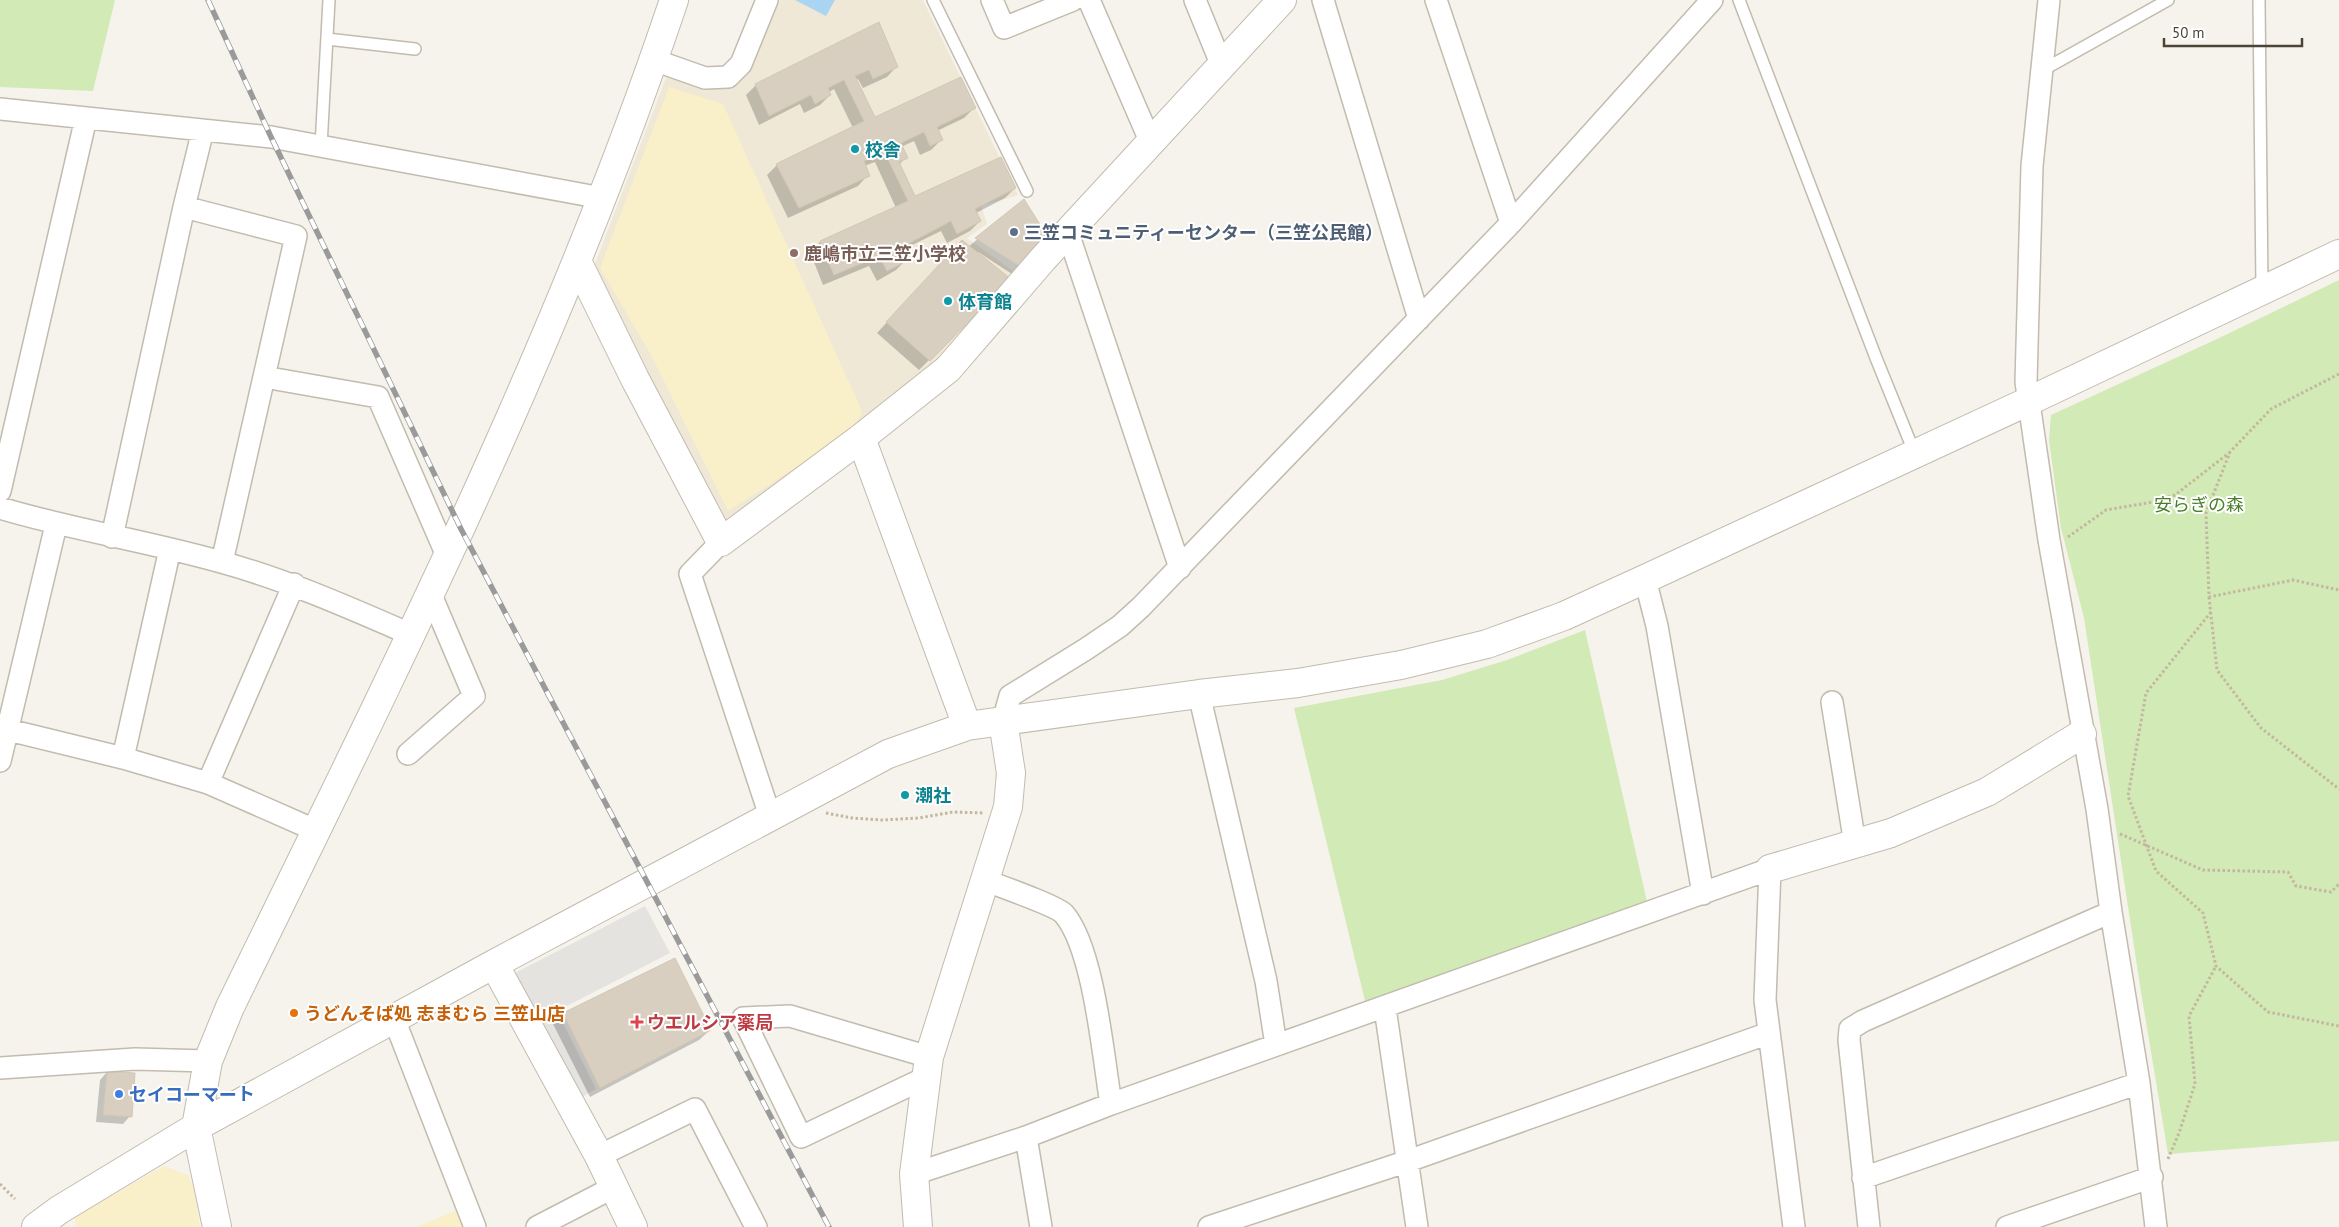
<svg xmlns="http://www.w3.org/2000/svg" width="2339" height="1227" font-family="'PT Sans','Noto Sans JP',sans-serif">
  <rect width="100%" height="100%" fill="#f6f3ec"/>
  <path fill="#efe8d6" d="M780,0H923L1018,195L981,206L987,224L967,238L1016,273L957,343L875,426L724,524L593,269L667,75L706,87L733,86L753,65Z"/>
  <path fill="#d2eab5" d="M0,0H115L93,91L0,87Z
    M2339,280V1141L2168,1154L2141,992L2084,618L2061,528L2049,440L2051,415L2217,339Z
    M1585,630L1648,906L1367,1009L1294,708L1442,680L1507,660Z"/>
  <path fill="#f9efc9" d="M669,87L723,104L862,411L853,431L728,511L651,355L600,268Z
    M164,1166L188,1175L193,1186L200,1227H77L74,1217Z
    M459,1209L466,1227H417Z"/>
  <path fill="#e5e3e0" d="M645,906L670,953L557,1011L596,1089L578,1099L513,983L517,972Z"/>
  <path fill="#a9d4f2" d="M795,0H835L826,16Z"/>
  <path fill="#0003" d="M878,24L897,66L887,77L863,88L858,79L856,80L874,118L974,108L964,118L937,131L941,140L931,150L920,155L914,141L901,147L906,157L899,165L914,198L1015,188L1005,198L976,213L980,221L970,231L947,243L941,231L902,250L906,260L896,270L877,281L869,266L823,285L810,252L820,242L896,208L875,162L864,166L868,175L858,186L788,218L767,175L777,165L853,128L834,89L829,92L830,95L820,105L804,113L800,104L759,125L746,95L756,85Z
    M1024,201L1048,239L1012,274L978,252L977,254L1010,279L919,370L877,333L952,252L968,247Z
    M563,1014L710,1030L699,1040L590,1097L553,1024Z
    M107,1072L130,1116L123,1124L96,1122L100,1080Z"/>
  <path fill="#d8cfc1" stroke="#d3c7b4" d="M879,22L898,67L873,79L869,70L855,76L875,117L961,77L976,108L937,127L943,140L930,146L924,132L901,143L908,158L899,162L915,196L1001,157L1016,188L975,209L981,221L957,234L951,221L902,247L908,260L887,271L879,256L834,275L820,241L908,201L885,153L864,161L870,176L799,208L776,164L864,121L844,80L828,88L831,95L815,104L811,95L769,116L755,84Z
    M1024,199L1049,239L1021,267L975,238Z
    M962,240L1011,279L930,361L886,322Z
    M675,958L711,1030L600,1088L563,1013Z
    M107,1071L135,1073L132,1117L103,1115Z"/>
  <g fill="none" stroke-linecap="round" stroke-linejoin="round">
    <defs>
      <path id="service" d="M933,0L1027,191
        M1739,0L1876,358L1915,454
        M2259,0L2262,289
        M327,39L415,49
        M2041,71L2168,0
        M321,146L329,0"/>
      <path id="minor" d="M992,0L1004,28L1073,0
        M1089,0L1151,143
        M1195,0L1222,66
        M1323,0L1419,319
        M1436,0L1511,223
        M2049,0L2032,166L2026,382L2049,540L2097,809L2111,912L2139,1083L2156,1227
        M654,60L705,78L728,77L741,64L767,0
        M0,109L271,137L602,198
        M184,207L296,236L222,562
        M1068,233L1180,568
        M264,377L378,397L448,558
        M0,491L86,118
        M0,508C73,530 148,541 221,562C287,580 350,608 412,635
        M112,537L184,207L203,130
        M721,542L690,574L770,816
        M1645,579L1657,626L1703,894
        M1199,694L1266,981L1276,1045
        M1832,702L1855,844
        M1003,721L1010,696L1086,649L1120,626L1141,607L1511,223L1712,0
        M0,728L123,758L208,783L317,831
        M408,754L474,696L431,595
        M123,758L170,549
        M0,761L56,525
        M208,783L294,584
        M984,880C997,885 1057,906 1064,914C1094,949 1103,1056 1111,1104
        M1385,1008L1417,1227
        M394,1019L475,1227
        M0,1068L135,1059L208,1061
        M927,1077L801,1137L743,1018L790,1016L929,1057
        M1026,1137L1041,1227
        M599,1156L695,1109L756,1227
        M914,1174L1026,1137L1111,1104L1770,869L1765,1000L1794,1227
        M1863,1178L2139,1083
        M537,1227L612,1188
        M1209,1227L1408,1161L1769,1033
        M1869,1227L1849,1040L1850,1029L1863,1021L2111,912
        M2007,1227L2152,1177"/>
      <path id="tertiary" d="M578,263L635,379L721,542L861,438L948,369L1043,259L1282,0
        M861,438L967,726
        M1770,869L1891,833L1987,792L2082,734
        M494,964L599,1156L633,1227
        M36,1227L59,1210L196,1127L494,964L888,754L967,726L1199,694L1298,683L1401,665L1487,644L1564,616L1645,579L2029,401L2339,254
        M217,1227L196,1127L208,1061L230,1007C391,677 557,349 674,0
        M918,1227L914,1174L929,1057L1008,807L1011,773L1003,721"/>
    </defs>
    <use href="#service" stroke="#c2bbae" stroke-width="14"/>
    <use href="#minor" stroke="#c2bbae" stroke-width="24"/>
    <use href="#tertiary" stroke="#c2bbae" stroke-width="30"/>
    <path stroke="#c4b79f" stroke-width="3" stroke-dasharray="2.5 2.5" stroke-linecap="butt" d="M2339,374L2271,409L2230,452L2206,513L2209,597L2293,580L2339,590
      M2068,537L2106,510L2153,502L2175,495L2229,453
      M2209,597L2217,670L2261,728L2339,789
      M2211,612L2146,693L2128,796L2156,871L2203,913L2216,966L2268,1012L2339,1026
      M826,813L852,818L882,820L919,818L953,812L984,813
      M2120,834L2203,870L2288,872L2296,886L2331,892L2339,884
      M2168,1159L2179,1133L2195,1084L2189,1016L2216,966
      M0,1184L15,1199"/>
    <use href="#service" stroke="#fff" stroke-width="11"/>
    <use href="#minor" stroke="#fff" stroke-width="21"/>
    <use href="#tertiary" stroke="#fff" stroke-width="28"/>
    <defs>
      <path id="rail" d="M208,0L271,137L461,529L829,1227"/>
    </defs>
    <use href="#rail" stroke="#9a9a9a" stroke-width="5.5"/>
    <use href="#rail" stroke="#fff" stroke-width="4" stroke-dasharray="11" stroke-linecap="butt"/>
  </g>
  <g fill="#0f9aa8" stroke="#fff" stroke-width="2">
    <circle cx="855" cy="149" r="5"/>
    <circle cx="948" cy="301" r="5"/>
    <circle cx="905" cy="795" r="5"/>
  </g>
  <circle fill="#5c6f8a" stroke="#fff" stroke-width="2" cx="1014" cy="232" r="5"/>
  <circle fill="#8d6e63" stroke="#fff" stroke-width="2" cx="794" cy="253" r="5"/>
  <circle fill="#e8710a" stroke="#fff" stroke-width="2" cx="294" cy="1013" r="5"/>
  <path fill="#e0444e" stroke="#fff" stroke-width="2" d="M634.5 1014.5h5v5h5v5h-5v5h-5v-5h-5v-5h5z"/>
  <circle fill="#3f7fe0" stroke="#fff" stroke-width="2" cx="119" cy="1094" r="5"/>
  <g text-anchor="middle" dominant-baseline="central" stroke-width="4" stroke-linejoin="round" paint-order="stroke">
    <g font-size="18" font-weight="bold" fill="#0d838f" stroke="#fff" text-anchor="start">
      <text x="865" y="149">校舎</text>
      <text x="958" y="301">体育館</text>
      <text x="915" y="795">潮社</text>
    </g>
    <g font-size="18" font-weight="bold" fill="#4e5e75" stroke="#fff" text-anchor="start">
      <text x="1024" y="232">三笠コミュニティーセンター（三笠公民館）</text>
    </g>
    <g font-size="18" font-weight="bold" fill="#785e54" stroke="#fff" text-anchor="start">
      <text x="804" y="253">鹿嶋市立三笠小学校</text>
    </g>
    <g font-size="18" fill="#4a7f2a" stroke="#fff">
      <text x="2199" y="504">安らぎの森</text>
    </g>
    <g font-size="18" font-weight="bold" fill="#c56008" stroke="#fff" text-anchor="start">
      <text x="304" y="1013">うどんそば処 志まむら 三笠山店</text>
    </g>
    <g font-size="18" font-weight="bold" fill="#be3a42" stroke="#fff" text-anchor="start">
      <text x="647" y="1022">ウエルシア薬局</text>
    </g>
    <g font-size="18" font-weight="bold" fill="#366cbe" stroke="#fff" text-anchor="start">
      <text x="129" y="1094">セイコーマート</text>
    </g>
  </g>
  <path d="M2164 38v8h138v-8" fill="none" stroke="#4b4439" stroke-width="2.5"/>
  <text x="2172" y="38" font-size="15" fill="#4b4439" stroke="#ffffff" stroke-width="4" paint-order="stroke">50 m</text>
</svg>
